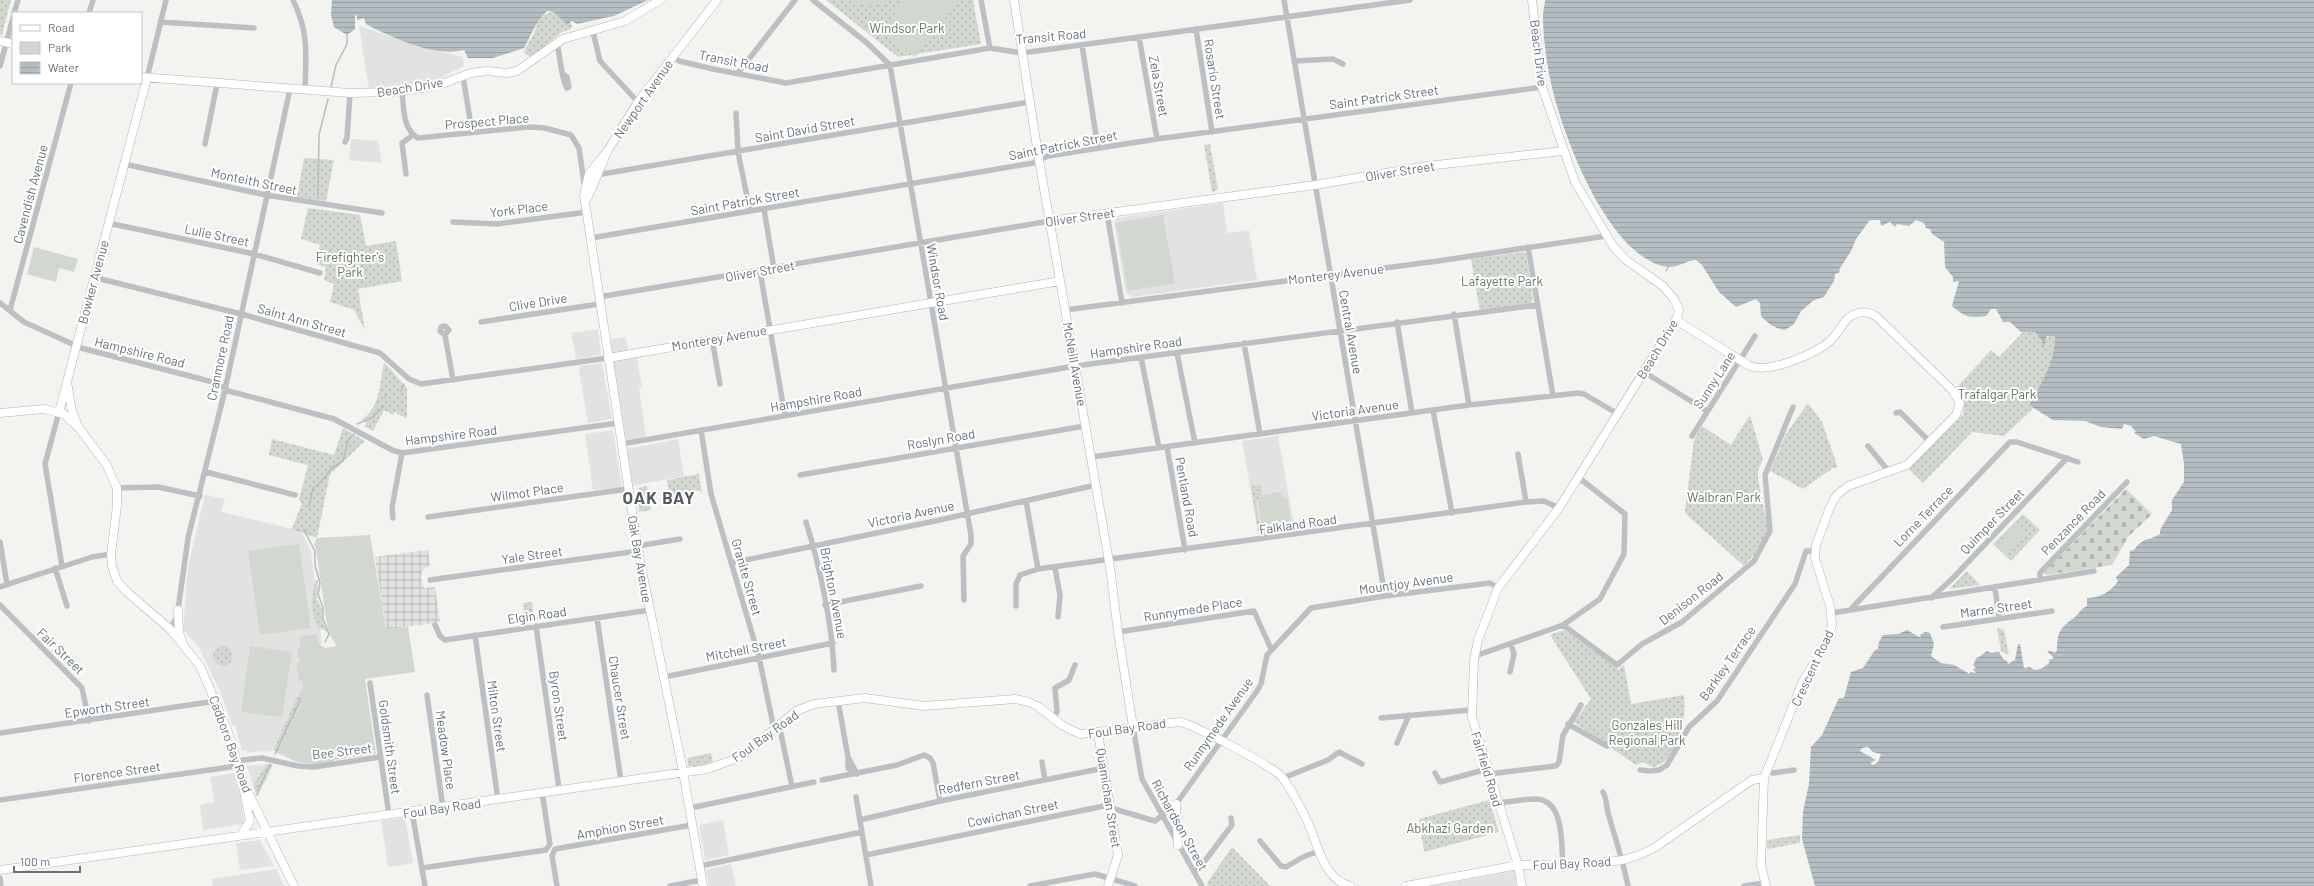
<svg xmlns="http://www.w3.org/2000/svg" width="2314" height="886" font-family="Barlow,sans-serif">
  <defs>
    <pattern id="industrial-grid" width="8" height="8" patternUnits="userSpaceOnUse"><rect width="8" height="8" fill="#e1e2e1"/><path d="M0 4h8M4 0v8" fill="none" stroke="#babcbc"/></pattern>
    <pattern id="green-dots" width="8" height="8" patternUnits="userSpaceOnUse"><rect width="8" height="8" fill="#d2d8d0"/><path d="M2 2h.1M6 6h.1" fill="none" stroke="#aeb4ae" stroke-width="1.8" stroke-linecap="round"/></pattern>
    <pattern id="cemetery-stones" width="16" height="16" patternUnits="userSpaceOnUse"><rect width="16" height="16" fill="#d2d8d0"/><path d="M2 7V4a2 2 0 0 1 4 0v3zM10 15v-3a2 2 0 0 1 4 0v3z" fill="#aeb4ae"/></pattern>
    <pattern id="water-rules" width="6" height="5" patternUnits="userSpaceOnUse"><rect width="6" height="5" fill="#b4bec2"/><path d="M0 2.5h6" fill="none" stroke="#969fa3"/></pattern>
  </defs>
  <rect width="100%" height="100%" fill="#f3f3f0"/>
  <path fill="#e1e2e1" d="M359,26L419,46L463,57L464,66L434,81L369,89Z
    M351,139L378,141L382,163L349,160Z
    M1223,203L1227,233L1249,230L1257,280L1132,297L1126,293L1114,222L1117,218Z
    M598,329L601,355L576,359L571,333Z
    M626,337L628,351L612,354L608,340Z
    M637,357L642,387L639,388L646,437L626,440L613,362Z
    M602,363L612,419L588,423L579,370L580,366Z
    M613,430L622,488L593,490L585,434Z
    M1278,436L1295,531L1259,536L1242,441Z
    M678,439L684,476L632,486L627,449L630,447L634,448Z
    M205,495L225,499L221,512L301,531L311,551L322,644L298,648L300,662L296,663L299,681L302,680L303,689L271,752L263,751L247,753V750L242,751L235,725H232L222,696L200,649L183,629L188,567Z
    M267,764L263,773L253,785L247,766Z
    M234,773L241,795L244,824L203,830L200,805L214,802L210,777Z
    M405,818L413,863L388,867L381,821Z
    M723,820L729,855L705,860L699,825Z
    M260,840L274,866L240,870L236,843Z
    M731,864L736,886H709L706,870Z
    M276,869L284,886H213L212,879Z
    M1515,871L1516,886H1432Z"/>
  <path fill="url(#industrial-grid)" d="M428,550L430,565L422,571L421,578L424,588L435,587L440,622L386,630L375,557Z"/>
  <path fill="url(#green-dots)" d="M0,0H11L2,35L0,34Z
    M826,0H973L981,44L898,57Z
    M556,11L572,25L571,29L562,32L531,58L524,52C526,46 530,41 533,35C540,20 537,15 556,11Z
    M1210,144L1218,190L1212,192L1204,145Z
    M304,158L334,160L326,201L297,197Z
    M308,208L360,215L366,246L396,241L402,281L358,289L365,330L354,310L330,302L334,284L324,280L326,267L316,264L320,245L301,239Z
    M1524,252L1526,254L1533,298L1531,304L1480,311L1471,259Z
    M2023,332H2034L2041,338L2043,346L2049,335L2055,336C2055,362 2043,383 2029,405L2033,409L2004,436L1972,432L1923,483L1909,469L1963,415L1964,403L1956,388L1991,350L1999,357Z
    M384,362L407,388V419L395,412L393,415L384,410L373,431L364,426L367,422L361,420C380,409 380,383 384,362Z
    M1808,403L1822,422L1838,468H1833L1803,489L1770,471L1786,434Z
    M1750,415L1763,460L1758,470V479L1768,529L1763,544L1744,566L1686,514L1685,511L1694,440L1702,426L1731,445Z
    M343,428L365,441L330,474L317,538L292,529L302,503L299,500L308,465L269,455L272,439L334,455Z
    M699,474L702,493L699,490L669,496L667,480Z
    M1261,485L1262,493L1256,503L1261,532L1258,533L1251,486Z
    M647,486L651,510L639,512L637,493L639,488Z
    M2023,514L2040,530L2011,561L1993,544Z
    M1967,571L1980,585L1949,589Z
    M316,580H318L317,599L322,610V619L328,634L325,630L318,628C310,612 311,596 316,580Z
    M532,602L534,617H539L540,620L520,623V621L528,619V613H524L523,603Z
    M1997,627L2004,630L2009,655L2001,651Z
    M1564,630L1620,670V667L1624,665L1631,704L1684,695C1687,717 1679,760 1654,767L1642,762L1636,765L1574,722L1591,699L1550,635Z
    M213 656a10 10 0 1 1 20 0a10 10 0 1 1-20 0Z
    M298,696L303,699L278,753L273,750Z
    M711,753L713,762L696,766H688L687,758Z
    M267,764L273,765L257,797L253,785Z
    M1489,800L1499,832L1424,852L1419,819Z
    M1800,835V843L1767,849V840Z
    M1232,847L1270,886H1208L1207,883Z"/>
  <path fill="url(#cemetery-stones)" d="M2126,489L2152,514L2128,537L2112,565L2046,575L2045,572Z"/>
  <path fill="#d2d8d0" d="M843,0H886L884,3L867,6Z
    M905,0H960L915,57L881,31Z
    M1163,215L1175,283L1128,291L1116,223Z
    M34,247L78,259L74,272L59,268L56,282L27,274Z
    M1280,492L1283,497H1287L1292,529L1263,534L1258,500L1262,495Z
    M2016,524L2027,535L2008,555L1996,545Z
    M370,535L386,630L408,627L415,672L365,679L376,754L334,760V763L314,767L313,764L297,762L278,753L303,699L298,696L303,689L302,681H299L296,663L300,662L297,648L301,647L299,637L317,634L319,644L325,648L337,646L330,635L327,625L316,549L314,545L317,538Z
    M299,544L311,628L260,635L248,551Z
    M250,646L292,652L282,717L241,712Z"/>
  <path fill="url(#water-rules)" fill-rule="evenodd" d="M332,0H648L614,16L577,24L572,21L567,25L554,12L547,11C536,21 531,35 524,48L493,58H468L464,50C434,57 400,40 373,28L366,24L364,18L357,20V16L355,15V29L347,35L334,27L331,15Z
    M1545,0H2314V886H1815L1802,839L1803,812L1809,784L1811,747L1822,735L1839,698H1844L1851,672L1863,668L1875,650L1878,649L1879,642L1883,635L1898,634L1907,630L1921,638L1920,635L1925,632L1930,633L1934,644L1931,656L1941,663L1954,665L1970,674V672L1976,673L1973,669L1976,668L1973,665L1976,659L1987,651L1991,653L1999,652L2003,659L2007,661L2008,664L2015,660L2018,644H2020L2024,668L2030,667L2034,670C2040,670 2045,667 2049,663V660L2054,658L2047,651H2052L2054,653L2057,651C2057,632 2060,628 2075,617C2080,613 2080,609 2087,606V598C2099,598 2111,592 2118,581L2116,577L2129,565L2130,551L2134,550C2145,536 2147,542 2160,534V530L2172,510V500L2184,482V464L2181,444L2154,436L2144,439L2134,433L2136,432L2131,426L2124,424L2122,429L2101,427L2085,421L2053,420L2029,405C2042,383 2055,362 2055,336H2047L2043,349L2042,341L2035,332H2021L2010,322H2003L1996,309H1991L1986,316C1968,318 1967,318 1952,306L1959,281L1953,282V277L1945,267L1944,242L1932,234L1930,229L1926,228L1924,223L1916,220L1909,226L1897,224L1895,227L1890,222L1881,226L1880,220H1870L1856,239L1851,251L1839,270L1840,272L1835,274L1834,281L1824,297L1814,300L1801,311L1794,324L1785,330C1776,329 1767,323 1761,316L1760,303L1756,299L1736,307L1719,292L1702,265L1696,260C1688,260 1677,268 1668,267C1607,259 1559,126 1550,78C1546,58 1543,36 1543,15C1543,10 1545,5 1545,0ZM1868,747L1873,752L1881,754L1878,762L1873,765L1870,763L1876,760L1860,751L1862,748Z"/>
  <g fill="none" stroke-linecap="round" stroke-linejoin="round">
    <path stroke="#b4bec2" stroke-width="1.5" d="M331,87L336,65L347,44V35
      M318,196L319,135L328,99
      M1666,271L1668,267
      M401,391L404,384
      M385,398L386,395
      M357,424L373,417L384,406
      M309,506L313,488L320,483L332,468L343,461L348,440L354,434
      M304,530L315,551V565L320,583L318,594L323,608V619L329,634L325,642
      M275,754L301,698
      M258,791L270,764"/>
    <defs>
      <path id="secondary" d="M1014,0L1039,160L1110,567L1118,632L1133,727
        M0,41L13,44
        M141,77L350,93L394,92L422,88L444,83L471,73L487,71L507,73L517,71L563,39L625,21L660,0
        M608,150L589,174L584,195L638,551L682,766L703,886
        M588,197L608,150L638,102L717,0
        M1050,221L1315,185L1427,166L1563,151
        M1676,320L1748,365C1766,375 1817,354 1831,340C1839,333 1842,322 1851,316C1859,311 1868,311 1877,317L1953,391L1960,403L1956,415L1907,465L1848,486L1836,496L1830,507L1816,545L1815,558L1830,606L1832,625L1827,642L1803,681L1764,778L1761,865L1766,886
        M608,358L1060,281
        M68,387L71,407L77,424
        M59,412L147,78
        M0,413L44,409L64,414L79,428L106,464L117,488V506L111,554L112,566L117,581L127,592L170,629L200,666L227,729L243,782L294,886
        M178,610L179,633L182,641
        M1098,733L1118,855L1108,886
        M1176,804L1178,845
        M241,835L250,821L244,791
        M0,870L707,769L735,759L747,752L796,711L814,704L865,698L924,706L1015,699L1029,702L1039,707L1063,726L1080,734L1180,722C1193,724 1275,768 1282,777C1293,791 1302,810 1309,825C1319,848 1323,878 1350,886
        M1406,886L1518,865H1582L1623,860L1639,855L1654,848L1752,780L1764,778
        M1522,886L1518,865L1472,717L1474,660L1478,640L1498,588L1559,508L1676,320L1679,310L1674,299L1663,286L1626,260L1613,246L1575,182L1542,87L1532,0"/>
    </defs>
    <use href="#secondary" stroke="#b0b4b8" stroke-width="9"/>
    <path stroke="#bdc0c3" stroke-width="5.5" d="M293,0C309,32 306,55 305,90
      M813,0L867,43L890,65L971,535V544L963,556L964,600
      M981,0L990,48
      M1284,0L1385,596
      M14,13L18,0
      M89,13L93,0
      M160,22L254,28
      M1196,29L1212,132
      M593,32L600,61L638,102
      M1139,37L1157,139
      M557,43C559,51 563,86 567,88L569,87L567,77L563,74
      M1082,45L1098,148
      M673,56L679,61L713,69L786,83L990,48L1022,53L1410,0
      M1294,61L1333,59L1343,64
      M0,66L13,18
      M738,73L795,0
      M463,76L472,132
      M147,78L166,0
      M402,91C404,107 402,129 418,138L528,127L545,128L571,135L579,148L584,183
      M736,113L738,152L750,211
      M345,142L347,138L350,93
      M205,144L217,84
      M124,164L266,195L382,213
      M406,174L402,143L413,135
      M596,175L1029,102
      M764,209L774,269
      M1107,213L1122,303
      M453,222L497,224L587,212
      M108,223L254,254L320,273
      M591,238L1033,163L1048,156L1157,139L1542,87
      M1528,247L1553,396
      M760,271L785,416
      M93,277L241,314L380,353L409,379L421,384L608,358
      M599,297L1050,221
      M0,303L24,322L81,348L209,381L226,388
      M10,310L71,83
      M1065,310L1438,261L1606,236
      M1454,314L1469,405
      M481,322L599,304
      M1397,322L1412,413
      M445,335L449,330L445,326L441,327L440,331L445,335L453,380
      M712,339L720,384
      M1244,343L1260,434
      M1177,353L1195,443
      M1141,357L1159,448
      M1644,372L1707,411
      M225,390L334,419L392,450L402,453L618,423
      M1433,410L1452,513
      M59,412L45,464L62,566
      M1896,413L1900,412L1931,443
      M701,430L711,494L759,657L774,729
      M1692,436L1755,336
      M621,444L1075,366L1538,305
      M1868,446L1890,473
      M1167,447L1185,550
      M1518,454L1526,502
      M1091,457L1469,405L1578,393L1584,394L1618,414
      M206,472L295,495
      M800,475L1085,426
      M117,488L158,487L200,496
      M1026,501L1038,569
      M428,517L628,489
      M393,518L392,508L402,453
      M806,522C820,567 832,623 834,670
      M0,542L7,584
      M637,546L680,539
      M731,563L935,521L1096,485
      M55,568L67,606
      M1055,568L1060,595L1058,617
      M430,580L638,551
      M2040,580V573L2127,482
      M0,587L92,557L111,554
      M1995,588L1999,618
      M1931,598L1951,580L2067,458
      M0,605L82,688L89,721
      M825,605L921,586
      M1016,606V584L1020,575L1038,569L1526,502L1544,501L1559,508
      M1851,609L2010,442H2017L2078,462
      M1832,613L2094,571
      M597,618L621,781
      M435,625L440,636L445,640L650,610
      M1563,625L1600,599L1624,554L1625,514L1578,477
      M536,626L559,789
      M1943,627L2052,611
      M170,629L177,617L188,538L225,390L290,89
      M1118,632L1254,611L1271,649
      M475,635L498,800
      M1475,656L1563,625L1617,665L1642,644L1682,622L1754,561L1770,531L1765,475L1793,407
      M1510,672L1514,654L1511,644
      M664,677L833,643
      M370,683L389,815
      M427,695L443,808
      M838,701L848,757V768L855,773
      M1052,718L1057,712L1055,688L1069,680L1075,665
      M1381,718L1471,710
      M779,724L792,787
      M1568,724L1607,746
      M1133,727L1142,779L1202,886
      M0,733L216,701
      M1397,743L1409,715
      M848,757L857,774
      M1042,762L1045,780
      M1640,770L1650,771L1659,770L1667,765L1689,727L1717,701L1795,584L1806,551H1815
      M1768,771L1773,773L1794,770
      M1435,773L1440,782L1487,769
      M1489,774L1556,766L1559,762L1563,735L1581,705
      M1283,778L1328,760L1339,752L1362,764
      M822,780L897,765L924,755L930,758L933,763L940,801
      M1603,792C1607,799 1606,805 1608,813C1615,837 1623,861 1628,886
      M856,797L871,886
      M0,800L230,767L243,760L262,758L298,766L314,767L380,757
      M1498,803C1510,802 1523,799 1536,799C1565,800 1561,845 1563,865
      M690,808L814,782
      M412,812L425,886
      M860,820L940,801L1104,768
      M1260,841L1281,866L1286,867L1303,857L1319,851
      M866,855L1104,806L1155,821L1176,804L1257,691L1261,684L1267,655L1311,608L1385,596L1490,583L1498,588
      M700,866L862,832
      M422,868L546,850L550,844L542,792
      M1194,872L1201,866L1232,825L1231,818
      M0,878L1,886
      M557,886L552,856L555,849L692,825
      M670,886L702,880
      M1030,886L1095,874L1135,886
      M1744,886L1764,883"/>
    <use href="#secondary" stroke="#fff" stroke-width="8"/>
  </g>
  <g text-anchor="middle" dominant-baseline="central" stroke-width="4" stroke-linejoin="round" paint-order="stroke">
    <g font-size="13" fill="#677564" stroke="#fff">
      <text x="907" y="28">Windsor Park</text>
      <text x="350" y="257">Firefighter's<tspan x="350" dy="15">Park</tspan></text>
      <text x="1502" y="281">Lafayette Park</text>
      <text x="1997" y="394">Trafalgar Park</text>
      <text x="1724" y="497">Walbran Park</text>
      <text x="1647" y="725">Gonzales Hill<tspan x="1647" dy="15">Regional Park</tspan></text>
      <text x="1450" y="828">Abkhazi Garden</text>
    </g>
    <g font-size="13" fill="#66727d" stroke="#fff">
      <text transform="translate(1051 36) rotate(-5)">Transit Road</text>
      <text transform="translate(1539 53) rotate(83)">Beach Drive</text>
      <text transform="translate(734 61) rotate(11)">Transit Road</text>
      <text transform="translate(1215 79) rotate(81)">Rosario Street</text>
      <text transform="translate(1159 86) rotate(80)">Zela Street</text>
      <text transform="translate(410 87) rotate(-9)">Beach Drive</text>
      <text transform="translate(1384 97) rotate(-8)">Saint Patrick Street</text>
      <text transform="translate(643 99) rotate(-55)">Newport Avenue</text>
      <text transform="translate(487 121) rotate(-5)">Prospect Place</text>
      <text transform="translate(805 129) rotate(-10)">Saint David Street</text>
      <text transform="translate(1063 145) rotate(-11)">Saint Patrick Street</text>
      <text transform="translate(1400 171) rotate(-9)">Oliver Street</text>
      <text transform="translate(254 181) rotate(12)">Monteith Street</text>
      <text transform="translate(30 194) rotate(-75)">Cavendish Avenue</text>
      <text transform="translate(745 201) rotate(-10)">Saint Patrick Street</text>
      <text transform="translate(519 209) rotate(-7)">York Place</text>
      <text transform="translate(1080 217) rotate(-8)">Oliver Street</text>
      <text transform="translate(217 235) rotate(12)">Lulie Street</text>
      <text transform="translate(760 271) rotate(-10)">Oliver Street</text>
      <text transform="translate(1336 274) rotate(-7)">Monterey Avenue</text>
      <text transform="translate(93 282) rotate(-75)">Bowker Avenue</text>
      <text transform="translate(938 282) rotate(80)">Windsor Road</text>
      <text transform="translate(538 302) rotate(-9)">Clive Drive</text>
      <text transform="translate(302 320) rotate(16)">Saint Ann Street</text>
      <text transform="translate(1351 332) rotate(80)">Central Avenue</text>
      <text transform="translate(719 338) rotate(-10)">Monterey Avenue</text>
      <text transform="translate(1136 347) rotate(-8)">Hampshire Road</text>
      <text transform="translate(1657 349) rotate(-59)">Beach Drive</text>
      <text transform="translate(140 352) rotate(14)">Hampshire Road</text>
      <text transform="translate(220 358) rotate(-78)">Cranmore Road</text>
      <text transform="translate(1075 364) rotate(80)">McNeill Avenue</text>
      <text transform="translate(1714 380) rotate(-57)">Sunny Lane</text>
      <text transform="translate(816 399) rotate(-10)">Hampshire Road</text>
      <text transform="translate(1355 410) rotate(-8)">Victoria Avenue</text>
      <text transform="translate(451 435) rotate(-7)">Hampshire Road</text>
      <text transform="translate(941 439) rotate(-10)">Roslyn Road</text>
      <text transform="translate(527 492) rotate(-8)">Wilmot Place</text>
      <text transform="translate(1187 497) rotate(80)">Pentland Road</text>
      <text transform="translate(911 514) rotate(-12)">Victoria Avenue</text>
      <text transform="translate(1923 516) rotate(-46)">Lorne Terrace</text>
      <text transform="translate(1992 521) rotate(-46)">Quimper Street</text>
      <text transform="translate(2073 522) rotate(-46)">Penzance Road</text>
      <text transform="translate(1298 524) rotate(-8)">Falkland Road</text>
      <text transform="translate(532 555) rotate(-8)">Yale Street</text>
      <text transform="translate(640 559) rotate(80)">Oak Bay Avenue</text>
      <text transform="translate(747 577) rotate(74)">Granite Street</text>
      <text transform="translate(1406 583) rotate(-8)">Mountjoy Avenue</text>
      <text transform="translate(834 593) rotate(79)">Brighton Avenue</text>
      <text transform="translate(1691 598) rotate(-38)">Denison Road</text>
      <text transform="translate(1996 608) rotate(-8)">Marne Street</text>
      <text transform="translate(1193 609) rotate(-9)">Runnymede Place</text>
      <text transform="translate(537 615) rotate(-8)">Elgin Road</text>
      <text transform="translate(746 649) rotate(-11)">Mitchell Street</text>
      <text transform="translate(61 651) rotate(44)">Fair Street</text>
      <text transform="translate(1727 663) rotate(-55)">Barkley Terrace</text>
      <text transform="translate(1812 668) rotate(-65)">Crescent Road</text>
      <text transform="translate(620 698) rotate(81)">Chaucer Street</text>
      <text transform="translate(559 706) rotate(82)">Byron Street</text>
      <text transform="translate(107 707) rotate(-8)">Epworth Street</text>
      <text transform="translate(497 716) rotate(82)">Milton Street</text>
      <text transform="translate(1218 724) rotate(-55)">Runnymede Avenue</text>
      <text transform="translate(1127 728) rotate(-8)">Foul Bay Road</text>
      <text transform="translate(765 736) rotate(-36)">Foul Bay Road</text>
      <text transform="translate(231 744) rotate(70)">Cadboro Bay Road</text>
      <text transform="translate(390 747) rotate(82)">Goldsmith Street</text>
      <text transform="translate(446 750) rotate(82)">Meadow Place</text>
      <text transform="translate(342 751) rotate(-7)">Bee Street</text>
      <text transform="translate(1487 769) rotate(73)">Fairfield Road</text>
      <text transform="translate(117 772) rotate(-8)">Florence Street</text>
      <text transform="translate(979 782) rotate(-11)">Redfern Street</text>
      <text transform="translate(1109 798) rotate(81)">Quamichan Street</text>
      <text transform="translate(442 808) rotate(-8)">Foul Bay Road</text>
      <text transform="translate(1013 813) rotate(-12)">Cowichan Street</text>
      <text transform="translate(1180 825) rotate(61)">Richardson Street</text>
      <text transform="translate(620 827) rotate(-10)">Amphion Street</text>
      <text transform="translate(1572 863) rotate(-3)">Foul Bay Road</text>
    </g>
    <g font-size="17" font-weight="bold" letter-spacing="1" fill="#535b63" stroke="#fff">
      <text x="659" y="497">OAK BAY</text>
    </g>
  </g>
  <rect x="12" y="12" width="130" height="72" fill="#ffffff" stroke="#c2c7cb"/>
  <rect x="20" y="25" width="20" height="6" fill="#ffffff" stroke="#c2c7cb"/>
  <text x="48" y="32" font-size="12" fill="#66727d">Road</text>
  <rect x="20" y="42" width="20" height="12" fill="#d2d8d0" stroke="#c2c7cb"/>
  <text x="48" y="52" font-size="12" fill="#66727d">Park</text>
  <rect x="20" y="62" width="20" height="12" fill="url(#water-rules)" stroke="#c2c7cb"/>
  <text x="48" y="72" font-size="12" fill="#66727d">Water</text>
  <path d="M14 866v6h66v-6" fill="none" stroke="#66727d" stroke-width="2"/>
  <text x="20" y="866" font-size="12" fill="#66727d" stroke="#ffffff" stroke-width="3" paint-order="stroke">100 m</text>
</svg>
